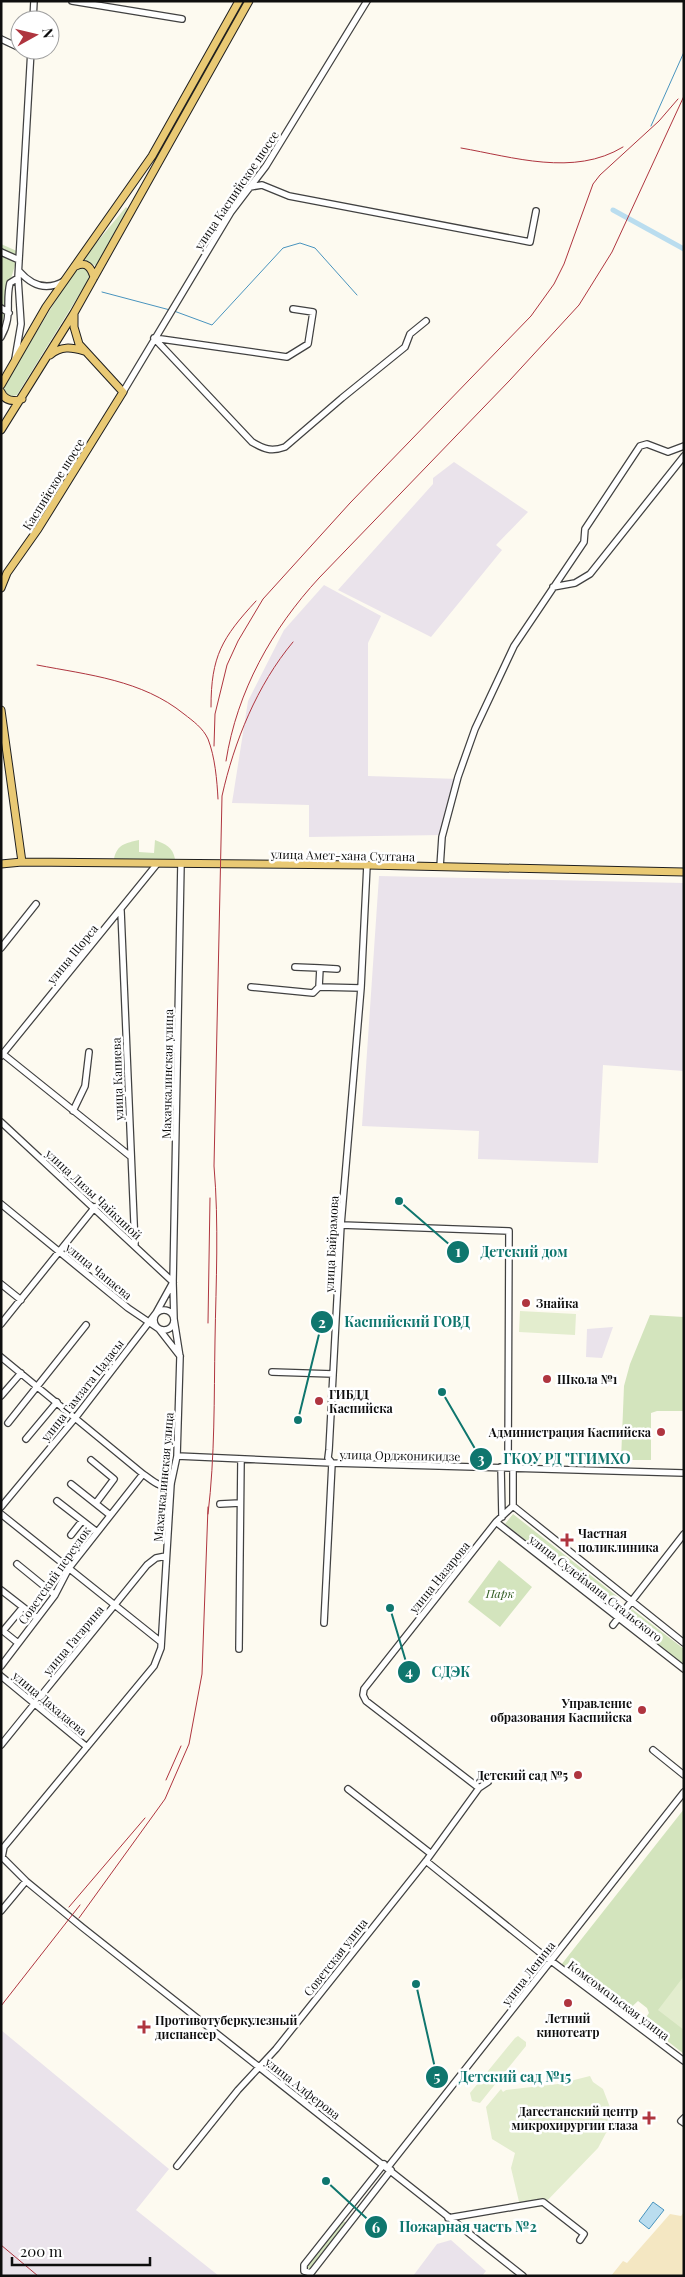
<svg xmlns="http://www.w3.org/2000/svg" width="685" height="2277" font-family="'Playfair Display',serif">
  <rect width="100%" height="100%" fill="#fdfaf0"/>
  <path fill="#eae3eb" d="M454,462L528,512L496,545L502,550L431,637L338,590L433,484V478Z
    M324,585L381,616L368,643V776L459,779L443,835L309,837V805L232,803L248,701L284,630Z
    M379,876L684,883V1071L603,1065L598,1163L478,1159L479,1131L362,1126Z
    M613,1327L602,1358L586,1357L587,1329Z
    M1,2030L169,2169L136,2210L219,2276H1Z
    M451,2240L486,2271L482,2276H413L437,2244Z"/>
  <path fill="#d3e4bd" d="M126,207L128,209L96,266L83,259Z
    M1,244L19,252L6,295V307L1,327Z
    M79,267L87,268L90,274L87,282L17,395L9,397L3,392V387L75,269Z
    M139,840V852L154,853L155,840C165,844 173,847 175,859H114C117,844 126,843 139,840Z
    M650,1315L684,1317V1411H657L651,1413V1460H621L624,1386L630,1364Z
    M513,1514L618,1597L611,1607L505,1524Z
    M499,1560L532,1587L500,1627L468,1602Z
    M632,1609L684,1649V1665L625,1619Z
    M684,1809V2054L643,2022L649,2013L647,2008L638,2001L624,2014L561,1965Z
    M343,2221L347,2223L310,2270L306,2267Z"/>
  <path fill="#f4e7c2" d="M684,2212V2276H611L623,2261L627,2263L670,2214L681,2216Z"/>
  <path fill="#e3edce" d="M520,1311L576,1314L575,1335L519,1332Z
    M684,1976V2030L658,2010Z
    M518,2036L526,2042V2046L480,2103L472,2101L470,2093L515,2038Z
    M590,2076L593,2082L603,2089L614,2118L598,2148L541,2207L520,2206L511,2168L515,2153L492,2139L486,2107L501,2089L503,2092L506,2090L558,2084Z"/>
  <path fill="#baddef" stroke="#4994be" d="M653,2202L664,2210L649,2229L639,2221Z"/>
  <g fill="none" stroke-linecap="round" stroke-linejoin="round">
    <path stroke="#4994be" stroke-width="1" d="M651,126L684,52
      M102,292L170,310
      M174,311L212,325L283,248L300,243L315,248L357,295"/>
    <path stroke="#baddef" stroke-width="5" d="M613,210L684,249"/>
    <defs>
      <path id="minor" d="M72,1L182,19
        M33,20L34,1
        M1,39L20,48
        M24,50L31,54
        M250,187L262,185L289,196L530,242L536,211
        M1,252L19,260
        M19,271C32,286 47,291 64,281
        M1,308L9,313
        M1,337C13,316 5,303 10,283L18,278
        M154,338L252,442C264,449 271,452 285,447L342,398L405,347L410,334L426,321
        M154,338L287,357L308,344L313,312L293,309
        M15,359L21,324L18,278L31,50
        M123,392L231,212L266,166L367,1
        M553,587L575,583L590,574L684,456
        M181,863L173,1282L174,1319L180,1357L177,1456L171,1484L161,1648L154,1666L4,1847L2,1857L26,1881L82,1927L523,2276
        M440,867L442,837L458,777L475,729L514,646L584,542L585,529L640,446L647,444L668,452L684,446
        M121,911L135,1246
        M1,948L36,904
        M295,967L320,968
        M337,969L320,968L319,987L361,988
        M251,987L313,993L319,987
        M3,1054L130,1156
        M1,1056L157,864
        M73,1111L85,1086L89,1052
        M1,1122L173,1282
        M1,1204L128,1308L159,1329L180,1356
        M341,1225L509,1231L508,1467
        M1,1284L21,1300
        M154 1320a10 10 0 1 1 20 0a10 10 0 1 1-20 0Z
        M1,1324L95,1207
        M1,1357L143,1474C152,1480 161,1490 171,1484
        M272,1372L333,1374
        M1,1396L21,1373
        M8,1423L86,1325
        M26,1439L57,1402
        M177,1456L332,1463L684,1473
        M91,1460L114,1479L96,1503
        M501,1467L502,1517
        M71,1484L110,1515
        M57,1501L97,1532
        M220,1504L240,1503
        M513,1506L684,1643
        M1,1507L76,1417L156,1313L172,1284
        M1,1514L161,1642
        M496,1522L684,1669
        M71,1535L82,1521
        M17,1564L55,1595
        M1,1590L37,1618
        M324,1623L332,1463L328,1458L329,1450L341,1225L361,988L367,865
        M613,1625L684,1534
        M18,1643L3,1631L23,1607
        M239,1649L241,1459
        M1,1666L55,1595L69,1568L143,1474
        M1,1676L87,1747
        M1,1745L147,1565L156,1558L166,1556
        M653,1750L684,1775
        M479,1788L366,1701L363,1695L364,1689L496,1522L513,1506V1467
        M348,1789L430,1853
        M426,1861L538,1951L684,2061
        M1,1911L26,1881
        M684,2118L681,2121L684,2123
        M384,2164L304,2265V2271L311,2273L391,2170
        M177,2166L238,2090L276,2049L426,1861L479,1788L488,1782
        M388,2167L684,1792
        M448,2218L543,2202L584,2234L580,2240"/>
      <path id="major" d="M76,266C87,261 91,268 94,277
        M50,355C61,346 71,347 84,351
        M1,385L46,307L152,156L239,1
        M1,392C5,401 13,402 22,399
        M1,430L74,313L249,1
        M1,588L7,573L38,529L123,392L79,344L74,327V313
        M1,710L22,862
        M1,864L22,862L367,865L684,872"/>
    </defs>
    <use href="#minor" stroke="#414141" stroke-width="8"/>
    <use href="#major" stroke="#1f1f1f" stroke-width="9"/>
    <use href="#minor" stroke="#fff" stroke-width="5.5"/>
    <use href="#major" stroke="#e9c974" stroke-width="7"/>
    <path stroke="#af353f" stroke-width="1" d="M461,148C513,157 574,177 623,147
      M37,665C89,675 142,680 184,714C193,721 203,728 208,739C215,757 217,780 218,799
      M211,707C211,656 222,638 256,601
      M214,746L215,714L227,665L238,641L263,599L350,503L531,316L554,284L564,264L593,184L600,175L659,121L678,99
      M226,761C237,691 272,629 319,578L510,380L579,305L612,252L684,96
      M208,1323L210,1198
      M208,1514C215,1456 214,1398 215,1340C216,1282 219,1224 214,1166L222,796C234,742 257,685 293,642
      M166,1780L181,1746
      M69,1907L145,1818
      M79,1918L165,1799L189,1744L202,1674L208,1507
      M1,2006L80,1905
      M1,2245L38,2276"/>
  </g>
  <g fill="#af353f" stroke="#fff" stroke-width="2">
    <circle cx="526" cy="1303" r="5"/>
    <circle cx="547" cy="1379" r="5"/>
    <circle cx="319" cy="1401" r="5"/>
    <circle cx="661" cy="1432" r="5"/>
    <path d="M564.5 1532.5h5v5h5v5h-5v5h-5v-5h-5v-5h5z"/>
    <circle cx="642" cy="1710" r="5"/>
    <circle cx="578" cy="1775" r="5"/>
    <circle cx="568" cy="2003" r="5"/>
    <path d="M141.5 2019.5h5v5h5v5h-5v5h-5v-5h-5v-5h5z"/>
    <path d="M646.5 2110.5h5v5h5v5h-5v5h-5v-5h-5v-5h5z"/>
  </g>
  <g text-anchor="middle" dominant-baseline="central" stroke-width="5" stroke-linejoin="round" paint-order="stroke">
    <g font-size="12" fill="#0e0e0e" stroke="#fff">
      <text transform="translate(236 190) rotate(-56)">улица Каспийское шоссе</text>
      <text transform="translate(53 484) rotate(-58)">Каспийское шоссе</text>
      <text transform="translate(343 855) rotate(1)">улица Амет-хана Султана</text>
      <text transform="translate(72 954) rotate(-51)">улица Щорса</text>
      <text transform="translate(167 1074) rotate(-89)">Махачкалинская улица</text>
      <text transform="translate(117 1079) rotate(-92)">улица Капиева</text>
      <text transform="translate(94 1194) rotate(43)">улица Лизы Чайкиной</text>
      <text transform="translate(331 1244) rotate(-87)">улица Байрамова</text>
      <text transform="translate(99 1271) rotate(39)">улица Чапаева</text>
      <text transform="translate(82 1390) rotate(-52)">улица Гамзата Цадасы</text>
      <text transform="translate(400 1455) rotate(1)">улица Орджоникидзе</text>
      <text transform="translate(163 1477) rotate(-85)">Махачкалинская улица</text>
      <text transform="translate(54 1575) rotate(-55)">Советский переулок</text>
      <text transform="translate(439 1577) rotate(-51)">улица Назарова</text>
      <text transform="translate(596 1588) rotate(38)">улица Сулеймана Стальского</text>
      <text transform="translate(73 1640) rotate(-50)">улица Гагарина</text>
      <text transform="translate(50 1703) rotate(40)">улица Дахадаева</text>
      <text transform="translate(335 1957) rotate(-52)">Советская улица</text>
      <text transform="translate(528 1973) rotate(-52)">улица Ленина</text>
      <text transform="translate(619 2000) rotate(37)">Комсомольская улица</text>
      <text transform="translate(303 2088) rotate(38)">улица Алферова</text>
    </g>
    <g font-size="12" font-weight="bold" fill="#0e0e0e" stroke="#fff" text-anchor="start">
      <text x="536" y="1303">Знайка</text>
      <text x="557" y="1379">Школа №1</text>
      <text x="329" y="1394">ГИБДД<tspan x="329" dy="14">Каспийска</tspan></text>
      <text x="651" y="1432" text-anchor="end">Администрация Каспийска</text>
      <text x="578" y="1533">Частная<tspan x="578" dy="14">поликлиника</tspan></text>
      <text x="632" y="1703" text-anchor="end">Управление<tspan x="632" dy="14">образования Каспийска</tspan></text>
      <text x="568" y="1775" text-anchor="end">Детский сад №5</text>
      <text x="568" y="2018" text-anchor="middle">Летний<tspan x="568" dy="14">кинотеатр</tspan></text>
      <text x="155" y="2020">Противотуберкулезный<tspan x="155" dy="14">диспансер</tspan></text>
      <text x="638" y="2111" text-anchor="end">Дагестанский центр<tspan x="638" dy="14">микрохирургии глаза</tspan></text>
    </g>
    <g font-size="12" font-style="italic" fill="#335e25" stroke="#fff">
      <text x="500" y="1593">Парк</text>
    </g>
  </g>
  <path fill="none" stroke="#0f766e" stroke-width="2" d="M399 1201L458 1252M298 1420L322 1322M442 1392L481 1459M390 1608L409 1672M416 1984L437 2077M326 2181L376 2227"/>
  <g fill="#0f766e" stroke="#fff" stroke-width="2">
    <circle cx="399" cy="1201" r="5"/>
    <circle cx="298" cy="1420" r="5"/>
    <circle cx="442" cy="1392" r="5"/>
    <circle cx="390" cy="1608" r="5"/>
    <circle cx="416" cy="1984" r="5"/>
    <circle cx="326" cy="2181" r="5"/>
    <circle cx="458" cy="1252" r="12"/>
    <circle cx="322" cy="1322" r="12"/>
    <circle cx="481" cy="1459" r="12"/>
    <circle cx="409" cy="1672" r="12"/>
    <circle cx="437" cy="2077" r="12"/>
    <circle cx="376" cy="2227" r="12"/>
  </g>
  <g font-size="15" text-anchor="middle" font-weight="bold" fill="#fff">
    <text x="458" y="1257">1</text>
    <text x="322" y="1328">2</text>
    <text x="481" y="1464">3</text>
    <text x="409" y="1677">4</text>
    <text x="437" y="2082">5</text>
    <text x="376" y="2233">6</text>
  </g>
  <g font-size="14" text-anchor="middle" font-weight="bold" fill="#0f766e" stroke="#fff" stroke-width="5" stroke-linejoin="round" paint-order="stroke">
    <text x="524" y="1257">Детский дом</text>
    <text x="407" y="1327">Каспийский ГОВД</text>
    <text x="567" y="1464">ГКОУ РД "ГГИМХО</text>
    <text x="451" y="1677">СДЭК</text>
    <text x="515" y="2082">Детский сад №15</text>
    <text x="468" y="2232">Пожарная часть №2</text>
  </g>
  <rect width="685" height="2277" fill="none" stroke="#0e0e0e" stroke-width="5"/>
  <g transform="translate(35 35) rotate(82)"><circle r="24" fill="#ffffff" stroke="#9f9f9f"/>
  <path d="M0-4L9 19L0 12L-9 19Z" fill="#af353f"/>
  <text y="-8" font-size="14" font-weight="bold" text-anchor="middle" fill="#0e0e0e">N</text>
  </g>
  <path d="M12 2257v8h138v-8" fill="none" stroke="#0e0e0e" stroke-width="2.5"/>
  <text x="20" y="2257" font-size="15" fill="#0e0e0e" stroke="#ffffff" stroke-width="4" paint-order="stroke">200 m</text>
</svg>
